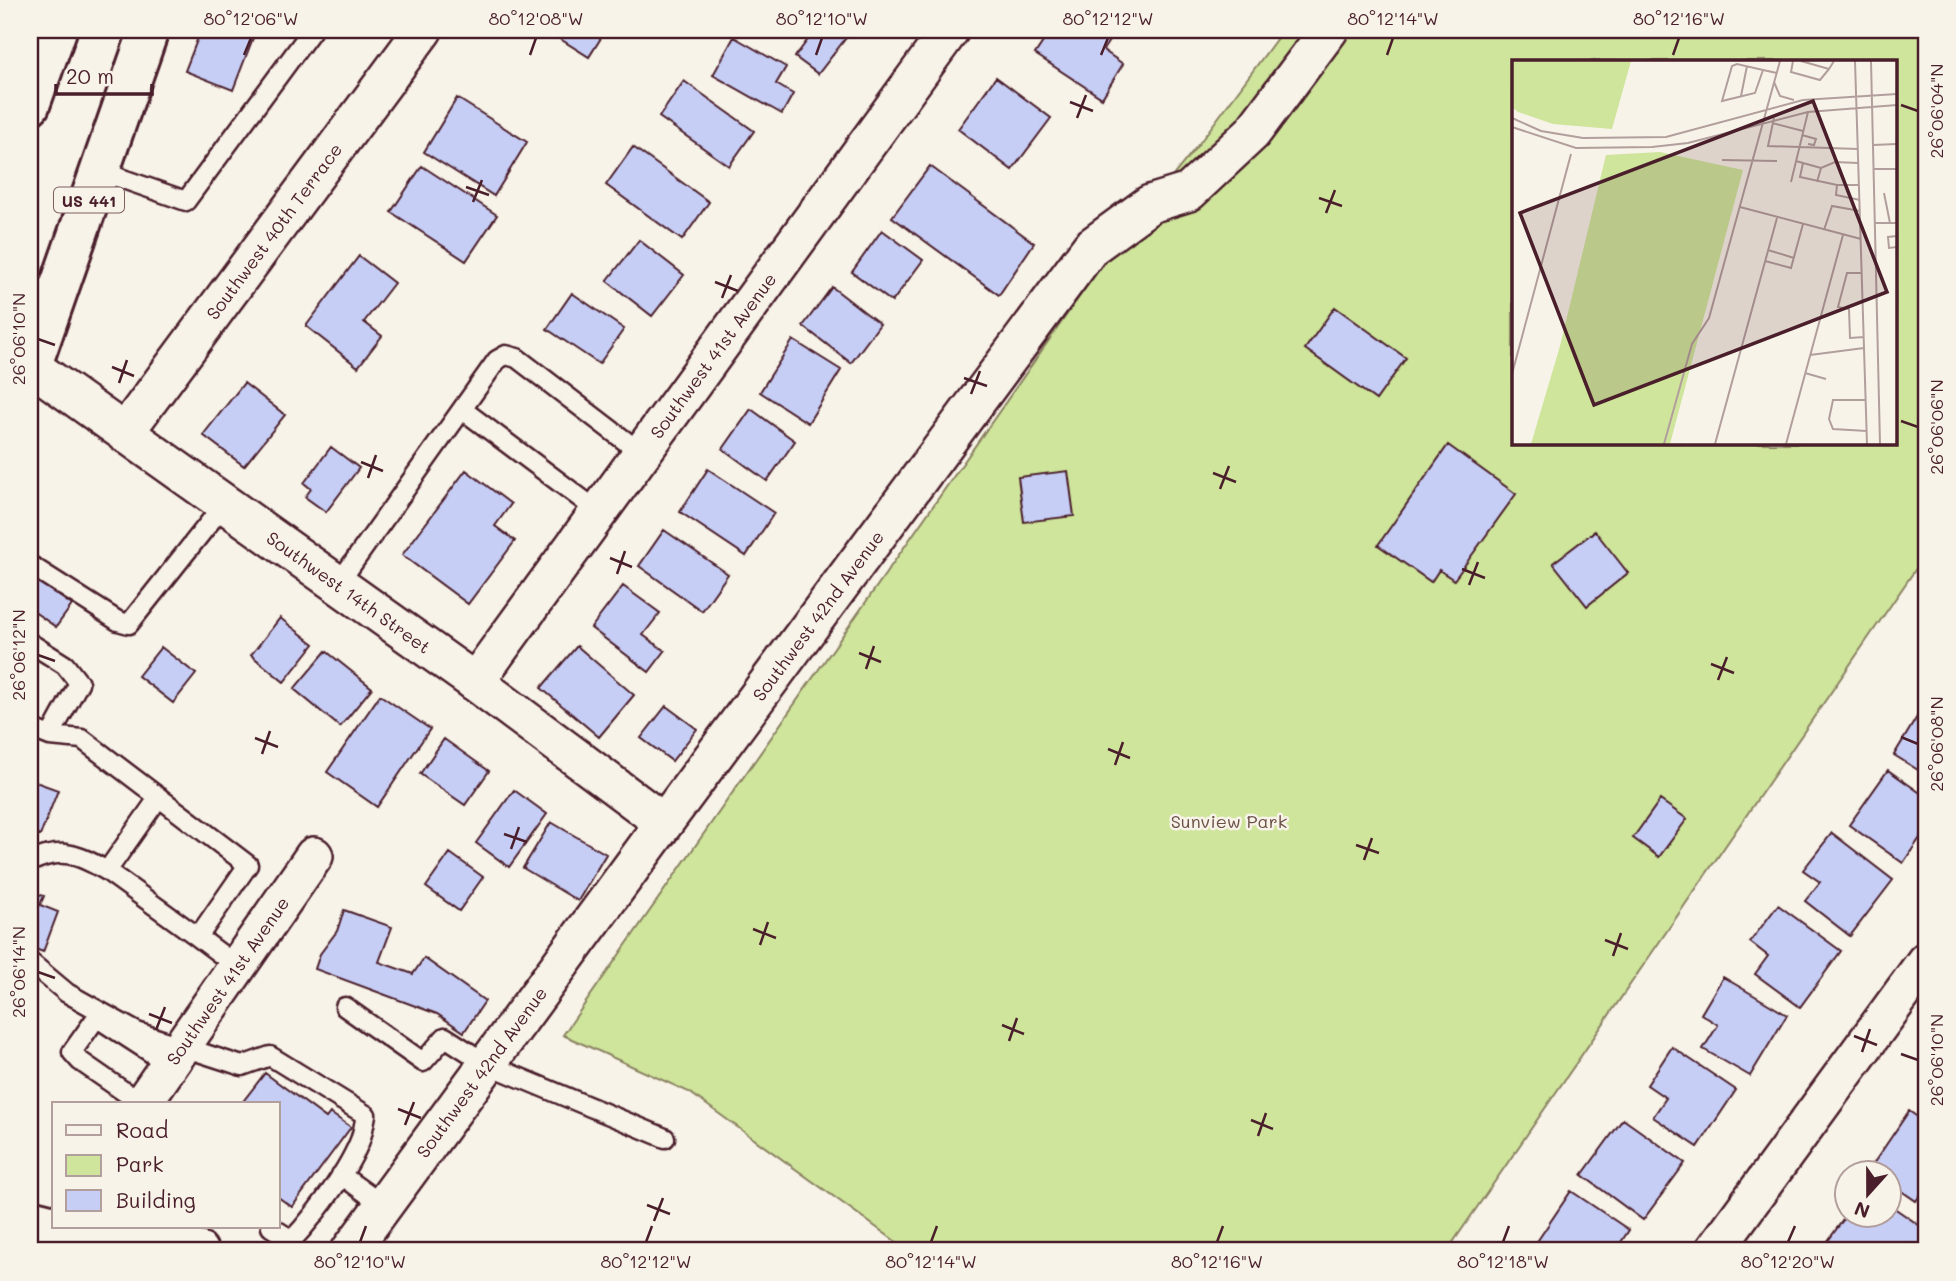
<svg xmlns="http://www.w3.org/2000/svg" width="1956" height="1281" font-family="Mali,sans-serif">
  <rect width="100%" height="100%" fill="#f7f3e8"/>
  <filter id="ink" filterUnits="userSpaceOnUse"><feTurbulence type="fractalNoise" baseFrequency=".0143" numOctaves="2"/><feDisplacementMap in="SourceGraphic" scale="14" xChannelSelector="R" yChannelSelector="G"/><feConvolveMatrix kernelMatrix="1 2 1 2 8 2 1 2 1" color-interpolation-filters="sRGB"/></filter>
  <g filter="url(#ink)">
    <path fill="#cee59b" stroke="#8c8263" stroke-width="2" fill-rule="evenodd" d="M1283,30H1926V554L1447,1251H909L689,1092L563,1035L1105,260L1198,145ZM1513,61H1895V443H1513Z"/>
    <path fill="#c7cef6" stroke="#4a1f2b" stroke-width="2" d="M201,30H256L233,90L185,71Z
      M546,30H606L589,57Z
      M799,30H843L849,34L818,74L795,57L809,38Z
      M1051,30H1116L1103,50L1123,64L1102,98L1035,54Z
      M734,37L786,67L776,84L793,94L782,114L713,75Z
      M996,77L1051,118L1012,170L958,129Z
      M684,81L754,131L729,166L659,117Z
      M457,98L527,142L494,196L424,152Z
      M633,147L709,202L682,240L606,185Z
      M422,166L497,215L466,261L391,212Z
      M930,166L1034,243L999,295L892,217Z
      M882,230L923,260L892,302L852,272Z
      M639,240L684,275L652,316L607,281Z
      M359,256L394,283L364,322L382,336L358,367L306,326Z
      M832,287L880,324L851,363L803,326Z
      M572,293L624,329L599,364L547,329Z
      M1335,307L1406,358L1376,400L1305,349Z
      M793,340L841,370L808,423L760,392Z
      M244,383L285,415L244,466L203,435Z
      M751,409L795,441L767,481L723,449Z
      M1448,445L1516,494L1454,580L1439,570L1431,582L1378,545Z
      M331,447L359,468L326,512L305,497L311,489L304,483Z
      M708,469L774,513L746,556L680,512Z
      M466,470L511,504L495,526L515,541L468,604L402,555Z
      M1068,471L1074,516L1024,522L1018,477Z
      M664,530L728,574L702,611L639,566Z
      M1595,531L1628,573L1587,606L1553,563Z
      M30,575L72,605L56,627L30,609Z
      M623,586L660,613L643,635L665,651L649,672L591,628Z
      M280,618L314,644L284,682L251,655Z
      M577,646L634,695L599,737L541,688Z
      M161,647L196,674L173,703L138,676Z
      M326,651L372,688L340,727L294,689Z
      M380,695L430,729L377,807L327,772Z
      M1926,702V775L1894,755Z
      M666,706L697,729L672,761L641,738Z
      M444,739L489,771L465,805L420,774Z
      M1888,770L1926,797V829L1903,863L1849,825Z
      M30,780L58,790L40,836L30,832Z
      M514,790L547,814L509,867L476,843Z
      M1660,800L1687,819L1659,857L1633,838Z
      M551,822L606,854L578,901L523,868Z
      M1832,833L1893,880L1850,936L1805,901L1820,882L1803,870Z
      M450,853L483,877L459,911L426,887Z
      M30,891L44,896L40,905L58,912L43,952L30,947Z
      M1778,905L1841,951L1800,1007L1755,974L1768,956L1750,942Z
      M344,910L392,927L379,962L413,974L424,958L485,1001L464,1032L437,1014L315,969L320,954L337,931Z
      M1723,977L1787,1015L1750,1076L1703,1049L1718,1025L1701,1014Z
      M1672,1047L1736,1090L1698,1147L1653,1117L1666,1098L1647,1085Z
      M265,1073L326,1118L330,1113L351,1127L292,1207L278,1197V1104H241Z
      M1909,1111L1926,1123V1187L1916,1201L1890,1183V1172H1873L1869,1170Z
      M1623,1119L1685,1163L1643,1220L1582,1175Z
      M1571,1191L1629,1230L1615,1251H1536L1532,1249Z
      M1890,1205L1926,1230V1251H1919L1908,1243L1903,1251H1835L1825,1245L1848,1213L1890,1214Z"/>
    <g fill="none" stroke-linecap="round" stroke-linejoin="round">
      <defs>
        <path id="lane" d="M100,171L186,201L312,30
          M463,410L599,512
          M30,565L118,621L129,624L225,503
          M338,584L497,360L506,355L517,358L641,453
          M30,643L65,665L79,683L50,736L30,728
          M50,736L82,739L248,865L198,937L238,967
          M159,797L107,871L198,937
          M30,862C62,847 77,854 107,871
          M30,962L67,993L137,1032L242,1066L270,1056L366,1115C364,1124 363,1134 359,1143C345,1176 307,1227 281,1251
          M345,1007L423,1062L445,1037L487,1064L665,1138
          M142,1104L80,1061L72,1052L94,1021H102L170,1065
          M341,1175L384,1206
          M271,1227L292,1240"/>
        <g id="street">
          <path id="s1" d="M31,366L475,682L664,823"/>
          <path id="s2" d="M125,432L423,30"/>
          <path id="s3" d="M475,682L950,30"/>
          <path id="s4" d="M142,1104L314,856"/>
          <path id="s5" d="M350,1251L664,823L1091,247L1150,204L1189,192L1252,133L1329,30"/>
          <path d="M1714,1251L1926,961"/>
        </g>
        <path id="secondary" d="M30,1219L54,1225
          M64,1227L198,1251"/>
        <path id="primary" d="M30,105L57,30
          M30,371L149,30"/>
      </defs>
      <use href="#lane" stroke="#4a1f2b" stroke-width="23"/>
      <use href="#street" stroke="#4a1f2b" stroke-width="42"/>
      <use href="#secondary" stroke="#4a1f2b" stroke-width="44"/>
      <use href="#primary" stroke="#4a1f2b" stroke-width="44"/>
      <use href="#lane" stroke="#f7f3e8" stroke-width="18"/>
      <use href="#street" stroke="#f7f3e8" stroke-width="37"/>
      <use href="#secondary" stroke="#f7f3e8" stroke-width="38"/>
      <use href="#primary" stroke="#f7f3e8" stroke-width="38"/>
    </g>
  </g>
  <path fill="none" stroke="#4a1f2b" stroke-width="2.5" d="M244,55L251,38M530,55L536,38M816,55L822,38M1101,55L1108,38M1387,55L1393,38M1673,55L1679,38M1070,102L1093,111M1901,105L1918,111M1077,118L1086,95M466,187L489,195M1319,198L1342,206M473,202L482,180M1326,213L1335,190M715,282L738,291M722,298L731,275M38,339L55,345M112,367L134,376M964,378L987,386M119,383L127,360M971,394L980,371M1901,421L1918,427M361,462L383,471M1213,473L1236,482M368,478L376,455M1220,489L1229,466M610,558L632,567M1462,569L1485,578M617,574L625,551M1469,585L1478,562M859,653L881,662M38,655L55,661M1711,664L1734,673M866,669L874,646M1718,680L1727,657M1901,737L1918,744M255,738L278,747M1108,749L1130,758M262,754L270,731M1115,765L1123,742M504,834L527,842M1356,845L1379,853M511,849L519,827M1364,860L1372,838M753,929L776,938M1605,940L1628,949M760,945L768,922M1613,956L1621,933M38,972L55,978M149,1014L172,1023M1002,1025L1024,1034M156,1030L165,1007M1854,1036L1877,1045M1009,1041L1017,1018M1862,1052L1870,1029M1901,1054L1918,1060M398,1109L421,1118M1251,1120L1273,1129M405,1125L414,1102M1258,1136L1266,1113M647,1205L670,1214M654,1221L663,1198M360,1242L366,1226M646,1242L652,1226M931,1242L937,1226M1217,1242L1223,1226M1503,1242L1509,1226M1788,1242L1795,1226"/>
  <g text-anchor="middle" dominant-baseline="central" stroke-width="5" stroke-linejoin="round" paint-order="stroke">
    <rect fill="#f7f3e8" stroke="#7e5f64" stroke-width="2" x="54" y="187.5" width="70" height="25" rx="5"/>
    <g font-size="16" font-weight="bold" fill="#4a1f2b">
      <text x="89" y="200">US 441</text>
    </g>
    <g font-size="18" fill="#4a1f2b" stroke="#f7f3e8">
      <text stroke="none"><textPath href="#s2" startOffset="250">Southwest 40th Terrace</textPath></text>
      <text stroke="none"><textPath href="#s3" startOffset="404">Southwest 41st Avenue</textPath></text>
      <text stroke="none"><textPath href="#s1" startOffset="390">Southwest 14th Street</textPath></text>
      <text stroke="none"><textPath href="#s5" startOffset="789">Southwest 42nd Avenue</textPath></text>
      <text stroke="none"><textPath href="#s4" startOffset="150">Southwest 41st Avenue</textPath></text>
      <text stroke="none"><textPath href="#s5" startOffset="222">Southwest 42nd Avenue</textPath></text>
    </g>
    <g font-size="18" fill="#6b5047" stroke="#f7f3e8">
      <text x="1229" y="821">Sunview Park</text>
    </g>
  </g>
  <g transform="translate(1512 60)">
    <rect width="385" height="385" fill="#f7f3e8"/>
    <path d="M0,1H119L100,69L41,64L6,52L0,47ZM148,92L231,110L158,384H19L48,286L94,95Z" fill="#cee59b"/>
    <path fill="none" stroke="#b29e9c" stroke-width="2" d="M281,1L279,12L308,20L317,9M289,1L317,9L322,1M343,1L355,384M359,1L368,384M251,10L243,33L210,41L220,6L225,4L251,10L265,13M262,22L268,36L282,40M229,36L235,6M0,58L29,71L71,78L154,77L291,40L385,34M262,58L256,86L346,89M260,63L291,71M0,67L64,88L140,87L176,83L296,52L385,45M290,75L304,79L302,85L296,84M361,85L385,84M210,100L265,101M284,101L291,103L288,117L325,125M291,103L309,108L305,122M309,108L323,102L346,103M362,109H385M279,122L296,52M347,125H325L324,135L348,140M372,133L378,163M228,147L349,179M363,163H385M312,170L320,146L348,151M385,176L376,177L377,188L385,187M256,190L282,198M253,201L279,208L291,164M350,213H335L326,247L337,249L338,278L352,277M298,295L352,288M293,313L314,319M0,314L59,94M354,340H321L317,359L321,369L355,371M152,384L180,284L197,258L268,1M203,384L265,158M274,384L331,175"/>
    <path fill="#4a1f2b" fill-opacity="0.15" stroke="#4a1f2b" stroke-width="3.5" d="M301,41L375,232L82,345L8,153Z"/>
    <rect width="385" height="385" fill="none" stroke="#4a1f2b" stroke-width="3.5"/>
  </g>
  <rect width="1956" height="1281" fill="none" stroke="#f7f3e8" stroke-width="77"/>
  <rect x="52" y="1102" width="228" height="126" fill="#f7f3e8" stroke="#b29e9c" stroke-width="2"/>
  <rect x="66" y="1125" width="35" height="10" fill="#f7f3e8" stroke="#b29e9c" stroke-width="2"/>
  <text x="116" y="1138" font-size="21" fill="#4a1f2b">Road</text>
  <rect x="66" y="1155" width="35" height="21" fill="#cee59b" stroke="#b29e9c" stroke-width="2"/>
  <text x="116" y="1172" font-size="21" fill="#4a1f2b">Park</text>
  <rect x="66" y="1190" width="35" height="21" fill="#c7cef6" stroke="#b29e9c" stroke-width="2"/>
  <text x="116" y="1208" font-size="21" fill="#4a1f2b">Building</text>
  <g transform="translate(1868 1194) rotate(201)"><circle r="33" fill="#f7f3e8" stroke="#b29e9c" stroke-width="2"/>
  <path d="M0-5L12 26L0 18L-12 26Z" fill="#4a1f2b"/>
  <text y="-10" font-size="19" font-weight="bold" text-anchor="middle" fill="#4a1f2b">N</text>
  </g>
  <path d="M56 84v10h96v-10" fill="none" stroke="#4a1f2b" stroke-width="3.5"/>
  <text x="66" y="84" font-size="21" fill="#4a1f2b" stroke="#f7f3e8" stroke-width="5" paint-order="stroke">20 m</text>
  <rect x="38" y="38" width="1880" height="1204" fill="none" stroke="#4a1f2b" stroke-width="2.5"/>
  <g font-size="18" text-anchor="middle" fill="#4a1f2b">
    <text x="251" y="25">80°12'06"W</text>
    <text x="536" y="25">80°12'08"W</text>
    <text x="822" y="25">80°12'10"W</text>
    <text x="1108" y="25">80°12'12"W</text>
    <text x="1393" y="25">80°12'14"W</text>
    <text x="1679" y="25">80°12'16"W</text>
    <text transform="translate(1937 111) rotate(-90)" y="6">26°06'04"N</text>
    <text transform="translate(19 339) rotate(-90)" y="6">26°06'10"N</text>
    <text transform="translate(1937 427) rotate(-90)" y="6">26°06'06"N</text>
    <text transform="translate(19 655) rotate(-90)" y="6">26°06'12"N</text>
    <text transform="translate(1937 744) rotate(-90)" y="6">26°06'08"N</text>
    <text transform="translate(19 972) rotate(-90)" y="6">26°06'14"N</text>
    <text transform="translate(1937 1060) rotate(-90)" y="6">26°06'10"N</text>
    <text x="360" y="1268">80°12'10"W</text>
    <text x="646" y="1268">80°12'12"W</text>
    <text x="931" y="1268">80°12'14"W</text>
    <text x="1217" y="1268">80°12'16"W</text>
    <text x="1503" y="1268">80°12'18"W</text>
    <text x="1788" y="1268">80°12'20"W</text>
  </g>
</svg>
